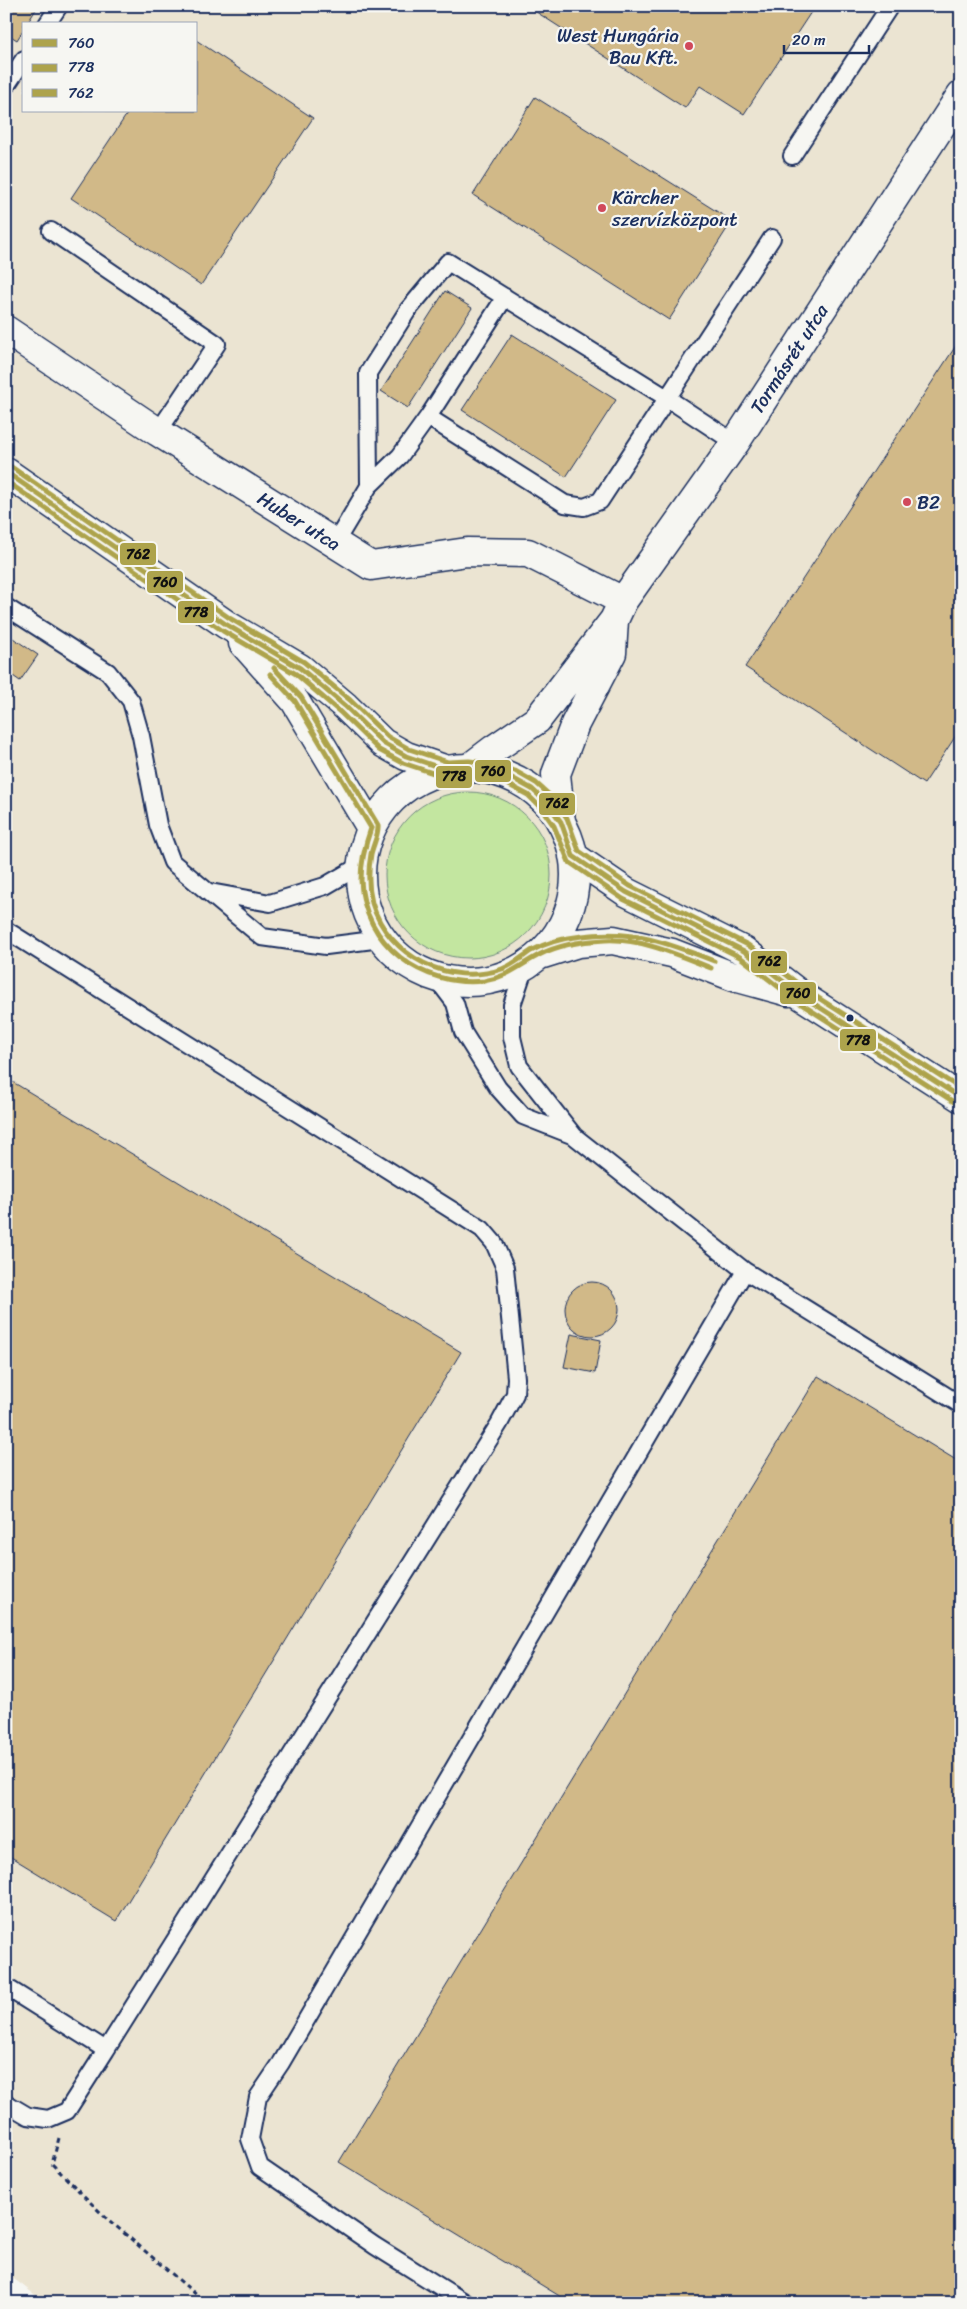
<svg xmlns="http://www.w3.org/2000/svg" width="967" height="2309" font-family="Sriracha,sans-serif">
  <rect width="100%" height="100%" fill="#f6f6f2"/>
  <filter id="ink" filterUnits="userSpaceOnUse"><feTurbulence type="fractalNoise" baseFrequency=".02" numOctaves="2"/><feDisplacementMap in="SourceGraphic" scale="10" xChannelSelector="R" yChannelSelector="G"/><feConvolveMatrix kernelMatrix="1 2 1 2 8 2 1 2 1" color-interpolation-filters="sRGB"/></filter>
  <g filter="url(#ink)">
    <path fill="#ebe4d2" fill-rule="evenodd" d="M6,6H961V2303H46L6,2273ZM24,24H196V111H24Z"/>
    <path fill="#c3e6a0" stroke="#6f8a7f" d="M385 875a83 83 0 1 1 166 0a83 83 0 1 1-166 0Z"/>
    <path fill="#d1b988" stroke="#1b2f5e" d="M6,6H38L27,24H24V29L17,40L6,33Z
      M527,6H815L744,114L700,86L685,108Z
      M196,40L313,118L201,285L71,198L129,111H196Z
      M535,97L732,221L669,320L473,195Z
      M445,291L472,308L408,408L381,391Z
      M512,334L616,400L566,477L462,410Z
      M961,338V728L924,784L745,667Z
      M7,634L38,655L20,681L6,671Z
      M6,1078L461,1352L116,1921L6,1854Z
      M565 1309a27 27 0 1 1 54 0a27 27 0 1 1-54 0Z
      M571,1334L601,1340L595,1373L564,1367Z
      M818,1376L961,1463V2290L953,2303H571L339,2162Z"/>
    <g fill="none" stroke-linecap="round" stroke-linejoin="round">
      <defs>
        <path id="service" d="M47,24L59,6
          M6,86L24,59
          M792,156L890,6
          M51,231L217,344L158,432
          M428,417L565,504L584,507L600,501L772,238
          M369,486L400,456L428,417L505,297
          M335,543L369,486L368,373L408,310L448,262L667,398L735,443
          M6,607L108,672L131,701L141,736L158,825L172,862L262,937L326,946L381,939
          M210,892L270,903L325,886L361,865
          M6,930L482,1229L494,1243L505,1268L516,1378L515,1394L499,1424L106,2050
          M525,966L512,1005V1037L519,1066L574,1136L745,1271L961,1405
          M436,978L455,1003L463,1032L498,1088L523,1116L574,1136
          M6,1987L106,2050L67,2111L48,2119L28,2116L6,2103
          M466,2303L375,2246L260,2167L250,2139L258,2097L281,2063L745,1271"/>
        <path id="minor" d="M6,330L158,432L371,566L467,552L528,553L623,601
          M469,768L494,749L537,720L614,620L623,601L735,443L961,95
          M561,822L556,774L575,724L612,653L614,620"/>
        <path id="primary" d="M6,472L227,625L300,668L345,706L383,743L406,756L447,770
          M243,643L295,701L371,828
          M361 875a107 107 0 1 1 214 0a107 107 0 1 1-214 0Z
          M573,856L626,892L744,951L802,996L961,1098
          M540,955L578,943L613,940L672,953L734,977L789,992"/>
      </defs>
      <use href="#service" stroke="#1b2f5e" stroke-width="20"/>
      <use href="#minor" stroke="#1b2f5e" stroke-width="31"/>
      <use href="#primary" stroke="#1b2f5e" stroke-width="31"/>
      <path stroke="#1b2f5e" stroke-width="3" stroke-dasharray="5 4" stroke-linecap="butt" d="M59,2138L52,2164L104,2216L206,2303"/>
      <use href="#service" stroke="#f6f6f2" stroke-width="16"/>
      <use href="#minor" stroke="#f6f6f2" stroke-width="28"/>
      <use href="#primary" stroke="#f6f6f2" stroke-width="28"/>
      <defs>
        <path id="bus-1" d="M6,472L227,625L300,668L345,706L383,743L406,756L447,770L469,768L492,771L512,778L532,789L548,804L561,822L573,856L626,892L744,951L802,996L961,1098
          M270,674L295,701L371,828
          M371,828C365,845 361,862 361,880C363,944 422,988 484,981C506,978 520,965 539,955C558,945 583,941 605,940C641,938 678,955 711,968"/>
        <path id="bus-2" d="M6,481L223,631L296,674L340,712L379,750L403,763L445,777L469,776L490,778L509,785L528,795L542,809L554,826L569,862L623,899L740,957L798,1002L957,1104"/>
        <path id="bus-3" d="M10,466L231,619L304,662L350,700L388,737L409,749L448,762L469,761L494,764L515,771L536,783L554,799L567,818L579,851L630,886L748,945L806,990L961,1089
          M274,668L301,697L378,825C379,834 373,845 371,854C368,870 368,887 372,903C388,957 450,987 502,969C513,965 522,957 531,951C547,942 564,938 582,936C632,929 668,943 714,961"/>
      </defs>
      <use href="#bus-1" stroke="#f6f6f2" stroke-width="9"/>
      <use href="#bus-2" stroke="#f6f6f2" stroke-width="9"/>
      <use href="#bus-3" stroke="#f6f6f2" stroke-width="9"/>
      <use href="#bus-1" stroke="#ada34c" stroke-width="5"/>
      <use href="#bus-2" stroke="#ada34c" stroke-width="5"/>
      <use href="#bus-3" stroke="#ada34c" stroke-width="5"/>
    </g>
  </g>
  <g fill="#d1495b" stroke="#f6f6f2" stroke-width="2">
    <circle cx="689" cy="46" r="5"/>
    <circle cx="602" cy="208" r="5"/>
    <circle cx="907" cy="502" r="5"/>
  </g>
  <circle fill="#1b2f5e" stroke="#f6f6f2" stroke-width="2" cx="850" cy="1018" r="4.5"/>
  <g text-anchor="middle" dominant-baseline="central" stroke-width="4.5" stroke-linejoin="round" paint-order="stroke">
    <g font-size="19" fill="#1b2f5e" stroke="#f6f6f2" text-anchor="start">
      <text x="679" y="35" text-anchor="end">West Hungária<tspan x="679" dy="22">Bau Kft.</tspan></text>
      <text x="612" y="197">Kärcher<tspan x="612" dy="22">szervízközpont</tspan></text>
      <text x="917" y="502">B2</text>
    </g>
    <g font-size="19" fill="#1b2f5e" stroke="#f6f6f2">
      <text transform="translate(789 359) rotate(-57)">Tormásrét utca</text>
      <text transform="translate(299 521) rotate(32)">Huber utca</text>
    </g>
  </g>
  <g stroke="#f6f6f2" stroke-width="2">
    <rect x="119" y="542" width="38" height="24" rx="5" fill="#ada34c"/>
    <rect x="146" y="570" width="38" height="24" rx="5" fill="#ada34c"/>
    <rect x="177" y="600" width="38" height="24" rx="5" fill="#ada34c"/>
    <rect x="474" y="759" width="38" height="24" rx="5" fill="#ada34c"/>
    <rect x="435" y="765" width="38" height="24" rx="5" fill="#ada34c"/>
    <rect x="538" y="792" width="38" height="24" rx="5" fill="#ada34c"/>
    <rect x="750" y="950" width="38" height="24" rx="5" fill="#ada34c"/>
    <rect x="779" y="981" width="38" height="24" rx="5" fill="#ada34c"/>
    <rect x="839" y="1028" width="38" height="24" rx="5" fill="#ada34c"/>
  </g>
  <g font-size="14" text-anchor="middle" font-weight="bold" fill="#111">
    <text x="138" y="559">762</text>
    <text x="165" y="587">760</text>
    <text x="196" y="617">778</text>
    <text x="493" y="776">760</text>
    <text x="454" y="781">778</text>
    <text x="557" y="808">762</text>
    <text x="769" y="966">762</text>
    <text x="798" y="998">760</text>
    <text x="858" y="1045">778</text>
  </g>
  <rect width="967" height="2309" fill="none" stroke="#f6f6f2" stroke-width="25"/>
  <rect x="12" y="12" width="942" height="2284" fill="none" stroke="#1b2f5e" stroke-width="2" filter="url(#ink)"/>
  <rect x="22" y="22" width="175" height="90" fill="#f6f6f2" stroke="#9ea6b7"/>
  <rect x="32" y="39" width="25" height="8" fill="#ada34c" stroke="#9ea6b7"/>
  <text x="68" y="48" font-size="15" fill="#1b2f5e">760</text>
  <rect x="32" y="64" width="25" height="8" fill="#ada34c" stroke="#9ea6b7"/>
  <text x="68" y="72" font-size="15" fill="#1b2f5e">778</text>
  <rect x="32" y="89" width="25" height="8" fill="#ada34c" stroke="#9ea6b7"/>
  <text x="68" y="98" font-size="15" fill="#1b2f5e">762</text>
  <path d="M784 45v8h85v-8" fill="none" stroke="#1b2f5e" stroke-width="2.5"/>
  <text x="792" y="45" font-size="15" fill="#1b2f5e" stroke="#f6f6f2" stroke-width="4" paint-order="stroke">20 m</text>
</svg>
